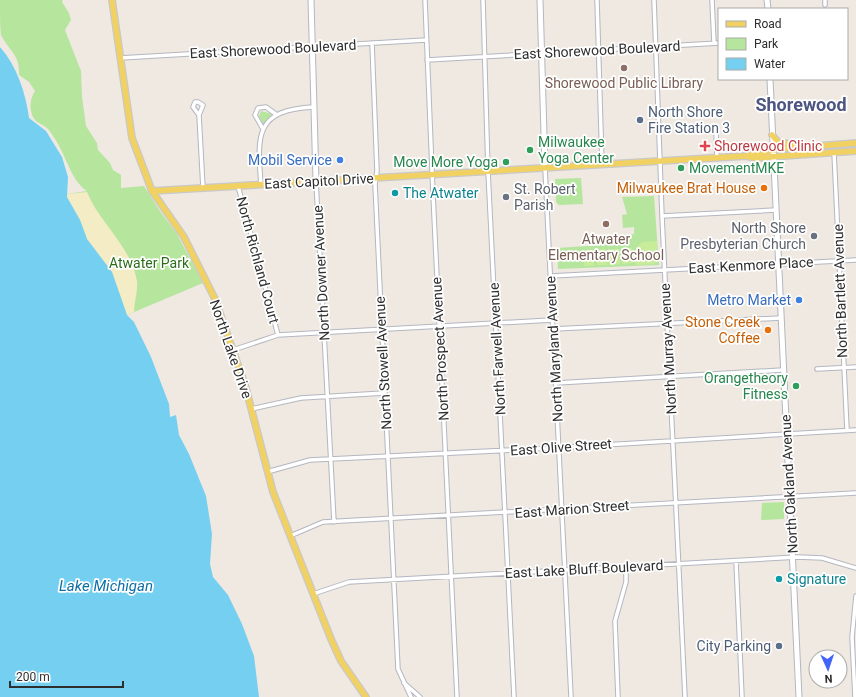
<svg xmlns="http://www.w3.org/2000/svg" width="856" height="697" font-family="Roboto,sans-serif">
  <rect width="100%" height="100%" fill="#efe9e1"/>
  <path fill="#b6e59e" d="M0,0H63L62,2L69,13L71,20L65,30L81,71L82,97L86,126L97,143L98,150L110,163L113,170L121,175V188L144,186L160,211L177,234L203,283L127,315L112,272L83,232L80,220L67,194L87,191C71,181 66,155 55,139C53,136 50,131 48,129C43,124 37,124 33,117C29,108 30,99 35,91L29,82L19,75C20,54 9,51 1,35C0,27 0,10 0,0Z
    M261,111L272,114L263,124L259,116Z
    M581,178L583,204L559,205L556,202L555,179Z
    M654,196L659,265L558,269L557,248L616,244V238H623V235L634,234V227L623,228L622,215L627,214L622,197Z
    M784,502V519L761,520L762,503Z"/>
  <path fill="#f3ecc5" d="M87,192C100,224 131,246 137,281C138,292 134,302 134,312L127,315L112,272L87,239L80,220L67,197V194Z"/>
  <path fill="#c9ec9a" d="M657,241V260L654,264L635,265L637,247L642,242Z
    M621,248H632L633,263L622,264Z
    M606,249L607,265H597L596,250Z
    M608,249H619L620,264L609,265Z
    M583,250H593L594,266H584Z"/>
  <path fill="#75cff0" d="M0,47C17,66 26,94 29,118L46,131L62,157L68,177L67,197L80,220L87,239L112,272L127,315L134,322L151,357L169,404L170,417L176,415L179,435L189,454L206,496L212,534L210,564L213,577L228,595L242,624L254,656L259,697H0Z"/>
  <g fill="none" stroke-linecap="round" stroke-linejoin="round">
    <defs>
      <path id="street" d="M425,0L433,194L457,697
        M483,0L488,171L514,697
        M597,0L602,164
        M654,0L662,216L685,697
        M712,0L714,43
        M825,0V5
        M372,43L377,171L375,184L398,669L411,697
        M120,58L426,40
        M427,60L719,43
        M199,115L193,107L195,102H198L203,105L199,115L203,188
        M263,129L255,115L258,108L266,107L277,115
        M716,133L717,158
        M834,152L847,430
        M545,168L571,697
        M316,181L334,522
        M261,185C257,134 255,110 314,107
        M238,186L278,335
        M662,216L776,210
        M551,276L856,260
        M553,329L781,318
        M233,350L278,335L552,320
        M817,369L856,367
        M556,383L783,370
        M251,409L301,398L384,393
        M267,472L310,460L553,448L856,430
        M290,536L323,522L856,493
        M736,561L742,697
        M313,594L349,582L798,557L822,558L856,568
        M404,683L420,697
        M618,697L615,621L626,582V567
        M855,697L852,637L856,596"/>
      <path id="secondary" d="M311,0L316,181
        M540,0L545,168
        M767,0L768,9
        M770,79L799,697"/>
      <path id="primary" d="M112,0L132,138L152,191L184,237L215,299L245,385L273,492L331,639L341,661L366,697
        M772,135L778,142L795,145
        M749,156L752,154L780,149L856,143
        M152,191L746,156L756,158L856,151"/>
    </defs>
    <use href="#street" stroke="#b4b7c1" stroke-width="5.5"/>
    <use href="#secondary" stroke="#b4b7c1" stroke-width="7"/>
    <use href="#primary" stroke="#c9c9c9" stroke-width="8"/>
    <use href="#street" stroke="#fff" stroke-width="3.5"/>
    <use href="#secondary" stroke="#fff" stroke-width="5"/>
    <use href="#primary" stroke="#f2d163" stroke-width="5.5"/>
  </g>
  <g fill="#8d6e63" stroke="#fff" stroke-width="1.5">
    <circle cx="624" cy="68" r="4"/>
    <circle cx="606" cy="224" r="4"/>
  </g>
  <g fill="#5c6f8a" stroke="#fff" stroke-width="1.5">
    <circle cx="640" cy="120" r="4"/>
    <circle cx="779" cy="646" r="4"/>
  </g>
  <path fill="#e0444e" stroke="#fff" stroke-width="1.5" d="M703 140h4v4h4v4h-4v4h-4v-4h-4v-4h4z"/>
  <g fill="#2e9e5b" stroke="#fff" stroke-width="1.5">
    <circle cx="530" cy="150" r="4"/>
    <circle cx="506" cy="162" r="4"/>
    <circle cx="681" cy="168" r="4"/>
    <circle cx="796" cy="386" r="4"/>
  </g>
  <g fill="#3f7fe0" stroke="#fff" stroke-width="1.5">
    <circle cx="340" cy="160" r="4"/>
    <circle cx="799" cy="300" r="4"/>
  </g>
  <g fill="#e8710a" stroke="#fff" stroke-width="1.5">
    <circle cx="764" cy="188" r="4"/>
    <circle cx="768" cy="330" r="4"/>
  </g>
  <g fill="#0f9aa8" stroke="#fff" stroke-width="1.5">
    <circle cx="395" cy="193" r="4"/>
    <circle cx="779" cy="579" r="4"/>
  </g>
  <g fill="#6b7280" stroke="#fff" stroke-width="1.5">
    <circle cx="506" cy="197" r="4"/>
    <circle cx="814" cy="236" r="4"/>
  </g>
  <g text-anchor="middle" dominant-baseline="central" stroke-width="3.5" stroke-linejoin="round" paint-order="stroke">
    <g font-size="14" fill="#2e2e2e" stroke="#fff">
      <text transform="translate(273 49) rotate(-3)">East Shorewood Boulevard</text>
      <text transform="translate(597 50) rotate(-3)">East Shorewood Boulevard</text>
      <text transform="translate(319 181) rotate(-3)">East Capitol Drive</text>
      <text transform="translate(258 260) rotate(75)">North Richland Court</text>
      <text transform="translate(751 265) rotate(-3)">East Kenmore Place</text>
      <text transform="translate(321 273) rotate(-93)">North Downer Avenue</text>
      <text transform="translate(840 291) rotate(-92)">North Bartlett Avenue</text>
      <text transform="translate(231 349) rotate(71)">North Lake Drive</text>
      <text transform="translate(440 349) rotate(-93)">North Prospect Avenue</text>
      <text transform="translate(497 349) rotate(-93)">North Farwell Avenue</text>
      <text transform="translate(554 349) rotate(-93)">North Maryland Avenue</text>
      <text transform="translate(668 349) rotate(-93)">North Murray Avenue</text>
      <text transform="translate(383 363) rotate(-93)">North Stowell Avenue</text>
      <text transform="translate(561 447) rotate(-4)">East Olive Street</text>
      <text transform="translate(789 484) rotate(-93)">North Oakland Avenue</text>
      <text transform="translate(572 509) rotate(-4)">East Marion Street</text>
      <text transform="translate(584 569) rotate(-3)">East Lake Bluff Boulevard</text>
    </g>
    <g font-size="14" fill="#785e54" stroke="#fff">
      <text x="624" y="83">Shorewood Public Library</text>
      <text x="606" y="239">Atwater<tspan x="606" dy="16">Elementary School</tspan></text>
    </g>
    <g font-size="14" fill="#4e5e75" stroke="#fff" text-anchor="start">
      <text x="648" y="112">North Shore<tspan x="648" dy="16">Fire Station 3</tspan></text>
      <text x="771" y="646" text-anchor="end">City Parking</text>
    </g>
    <g font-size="14" fill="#27864d" stroke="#fff" text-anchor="start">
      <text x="538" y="142">Milwaukee<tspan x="538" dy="16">Yoga Center</tspan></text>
      <text x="498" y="162" text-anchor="end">Move More Yoga</text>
      <text x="689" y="168">MovementMKE</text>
      <text x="788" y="378" text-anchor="end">Orangetheory<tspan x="788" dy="16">Fitness</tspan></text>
    </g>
    <g font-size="14" fill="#be3a42" stroke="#fff" text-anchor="start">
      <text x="714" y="146">Shorewood Clinic</text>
    </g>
    <g font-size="14" fill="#366cbe" stroke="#fff" text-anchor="end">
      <text x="332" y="160">Mobil Service</text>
      <text x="791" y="300">Metro Market</text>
    </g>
    <g font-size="14" fill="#c56008" stroke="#fff" text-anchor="end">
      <text x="756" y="188">Milwaukee Brat House</text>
      <text x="760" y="322">Stone Creek<tspan x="760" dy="16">Coffee</tspan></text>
    </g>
    <g font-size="14" fill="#5b616d" stroke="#fff" text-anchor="start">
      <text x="514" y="189">St. Robert<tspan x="514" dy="16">Parish</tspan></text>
      <text x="806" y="228" text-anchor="end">North Shore<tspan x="806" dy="16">Presbyterian Church</tspan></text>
    </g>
    <g font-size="14" fill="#0d838f" stroke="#fff" text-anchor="start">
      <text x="403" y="193">The Atwater</text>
      <text x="787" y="579">Signature</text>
    </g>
    <g font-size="14" fill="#2c6e1b" stroke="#fff">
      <text x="149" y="263">Atwater Park</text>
    </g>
    <g font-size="15" font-style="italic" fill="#0d6fa3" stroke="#fff">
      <text x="106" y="586">Lake Michigan</text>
    </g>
    <g font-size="18" font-weight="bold" fill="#4d5680" stroke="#fff">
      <text x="801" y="104">Shorewood</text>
    </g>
  </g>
  <rect x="718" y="8" width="130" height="72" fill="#ffffff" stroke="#ababab"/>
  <rect x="726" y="21" width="20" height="6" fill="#f2d163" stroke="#ababab"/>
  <text x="754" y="28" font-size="12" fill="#2e2e2e">Road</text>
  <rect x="726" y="38" width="20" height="12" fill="#b6e59e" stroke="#ababab"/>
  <text x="754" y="48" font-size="12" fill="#2e2e2e">Park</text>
  <rect x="726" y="58" width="20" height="12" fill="#75cff0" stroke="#ababab"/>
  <text x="754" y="68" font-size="12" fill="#2e2e2e">Water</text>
  <g transform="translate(828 669) rotate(177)"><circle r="19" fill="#ffffff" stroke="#ababab"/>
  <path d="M0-3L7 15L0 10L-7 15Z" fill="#4264fb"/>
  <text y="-6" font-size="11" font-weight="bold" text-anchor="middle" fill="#2e2e2e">N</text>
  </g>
  <path d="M10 681v6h113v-6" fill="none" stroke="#2e2e2e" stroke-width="2"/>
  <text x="16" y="681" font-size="12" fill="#2e2e2e" stroke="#ffffff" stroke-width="3" paint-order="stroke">200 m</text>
</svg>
